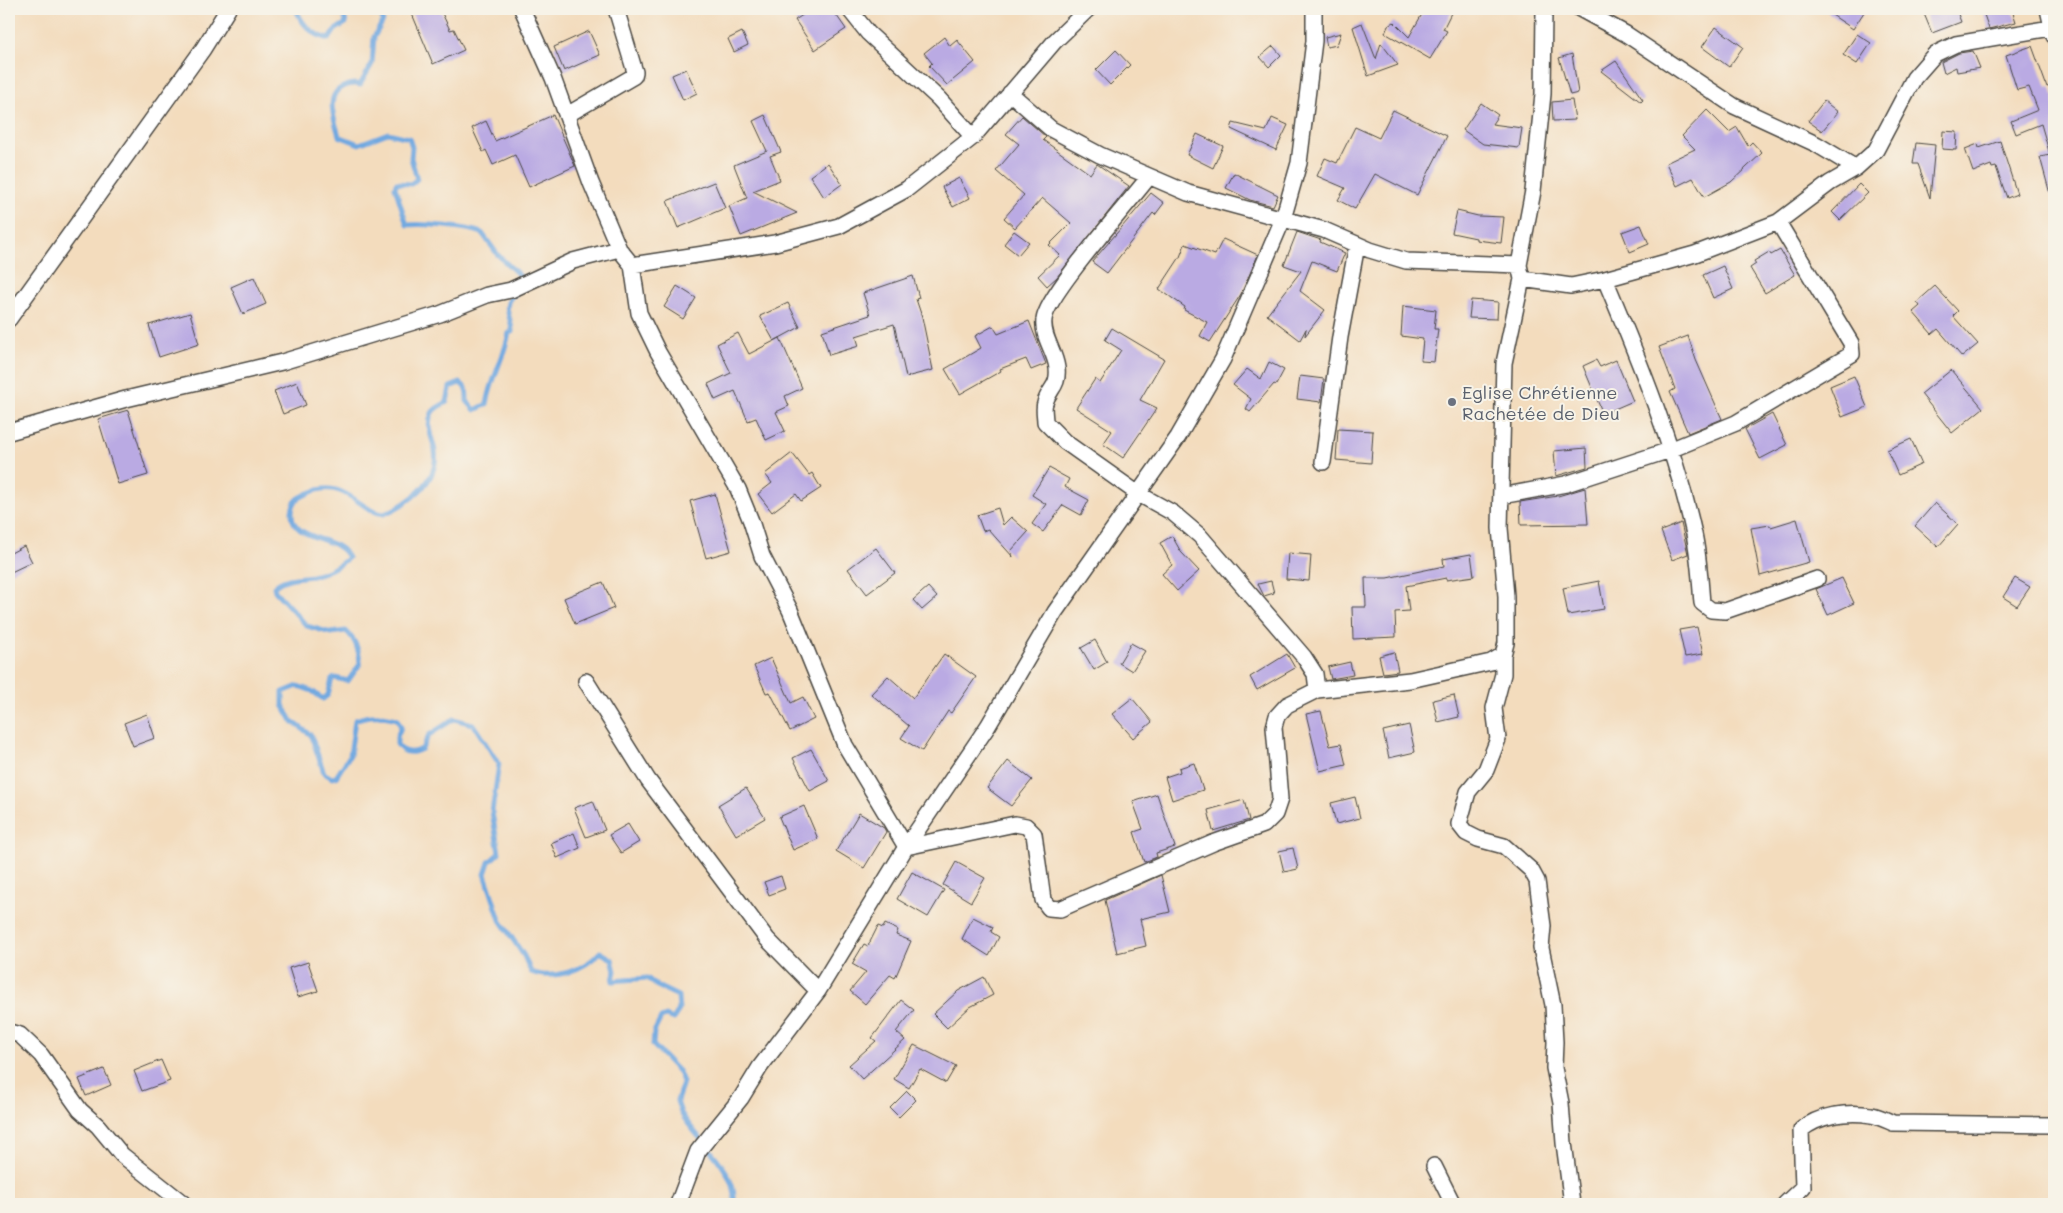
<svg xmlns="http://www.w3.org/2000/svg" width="2063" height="1213" font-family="Mali,sans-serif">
  <rect width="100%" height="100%" fill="#f7f3e8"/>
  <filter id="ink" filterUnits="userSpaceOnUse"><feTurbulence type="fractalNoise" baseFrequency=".02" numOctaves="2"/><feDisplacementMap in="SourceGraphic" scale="10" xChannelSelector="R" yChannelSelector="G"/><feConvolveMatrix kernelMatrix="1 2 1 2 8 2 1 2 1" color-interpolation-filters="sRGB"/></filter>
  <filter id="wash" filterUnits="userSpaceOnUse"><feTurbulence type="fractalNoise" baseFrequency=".0096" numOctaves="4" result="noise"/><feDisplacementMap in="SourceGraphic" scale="20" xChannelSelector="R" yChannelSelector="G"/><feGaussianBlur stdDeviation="1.12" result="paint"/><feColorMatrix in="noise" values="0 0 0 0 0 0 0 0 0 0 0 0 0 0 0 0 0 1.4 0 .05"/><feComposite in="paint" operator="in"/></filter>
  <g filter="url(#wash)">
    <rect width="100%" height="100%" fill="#f3dcbd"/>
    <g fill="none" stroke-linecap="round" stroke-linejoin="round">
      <path stroke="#72a9e0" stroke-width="5" d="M296,9C302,25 312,35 329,39L335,30L346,23L342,9
        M370,9L379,13L383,21L374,37L372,64L360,85C355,83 350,84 345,86C323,94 335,120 339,136L359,144L388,133L409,138L412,147L411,158L417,179L411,184L396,183L395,187L407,225C425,223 466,227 482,233L498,255L522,278L524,282
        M515,294C499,305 513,319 512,332L509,333C504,358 491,379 487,404L475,410L467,401C467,393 467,387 460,383L450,387L447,402C441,406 435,407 432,413C425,427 433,438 435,451C440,481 408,504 384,514C359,512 346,477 309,493C300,497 293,500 292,512C291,543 339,534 348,558C338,567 325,573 312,576C299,578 284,577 274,587L275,591L307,626L331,633L346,631C355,639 360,652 360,664L348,681L335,678L332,679L328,695L323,699L312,691L298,686L283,692V705L292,721L311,735L324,773L332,778L336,777L350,755L355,720C371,714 381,715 397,719L401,727L397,737V744C403,754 412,754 422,749L429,735L454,719L473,724L499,764L492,812L499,853L489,862L485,874L500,920L524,956L531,972C553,981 585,970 600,952L612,959L615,971L613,981L647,978L657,986L678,996L679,1010L673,1019L666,1016L661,1018L654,1032L653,1045L679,1072L683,1082L677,1101L681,1113C697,1141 738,1169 734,1204"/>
    </g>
    <g id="blocks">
      <path fill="#baaae3" d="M410,9H440L450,30L454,29L464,50L433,64Z
        M812,9H832L846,29L815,50L795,20Z
        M1425,9H1453L1443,29L1447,31L1430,59L1385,33L1388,26L1394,22L1409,37Z
        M1823,9H1866L1853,29Z
        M1922,9H1956L1961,22L1932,33Z
        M1982,9H2012L2016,22L1989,29Z
        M1362,23L1376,59L1381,43L1398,65L1368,76L1353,27Z
        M1716,27L1743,47L1729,67L1702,47Z
        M589,31L600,55L564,71L554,47Z
        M742,32L748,45L734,52L728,39Z
        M1341,33L1337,45L1327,47L1325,37Z
        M1857,34L1871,43L1857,64L1843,55Z
        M944,37L950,46L957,40L975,62L947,85L929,66L932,63L924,53Z
        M1273,46L1281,55L1269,67L1260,57Z
        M2032,46L2047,87L2050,86L2054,96V193L2050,194L2040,157L2050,155L2041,124L2016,134L2011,121L2038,110L2029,87L2017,90L2006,55Z
        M1116,50L1130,65L1110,85L1096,70Z
        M1973,51L1980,68L1957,72L1956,67L1944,73L1941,62L1959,53Z
        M1572,54L1578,93L1570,95L1559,58Z
        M1616,61L1643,100L1641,102L1601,71Z
        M686,69L697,93L683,100L672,75Z
        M1572,100L1575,120L1553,121L1552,102Z
        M1824,101L1838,112L1822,131L1808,121Z
        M1481,103L1498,115L1492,124L1522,128L1519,148L1483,144L1463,130Z
        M1393,110L1447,136L1417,195L1375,174L1355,209L1338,200L1345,188L1317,176L1325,158L1337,163L1355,127L1379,138Z
        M1707,110L1729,132L1737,127L1748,146L1752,142L1762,153L1731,182L1704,197L1693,178L1677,186L1666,163L1695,149L1682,136Z
        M553,115L575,166L529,187L515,155L493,165L486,150L483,152L472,128L486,121L495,141Z
        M765,115L781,152L770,156L780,180L753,191L797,213L741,236L729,206L747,198L734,165L767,151L753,121Z
        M1022,116L1046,137L1043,140L1090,174L1097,164L1129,186L1057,277L1047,286L1038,276L1060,255L1049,245L1071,223L1042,198L1015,228L1004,218L1024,195L996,171L1019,144L1006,134Z
        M1272,118L1288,125L1276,150L1231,129L1233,123L1266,131Z
        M1943,131L1957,132L1956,150L1942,149Z
        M1197,134L1223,146L1213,168L1187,155Z
        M2000,141L2017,194L2007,198L1996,167L1992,168L1991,165L1973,172L1965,149L1978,144L1979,148Z
        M1916,143L1935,145L1930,198L1918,164H1913Z
        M828,163L842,184L824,197L810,176Z
        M1234,173L1278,195L1273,206L1250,200L1226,188Z
        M959,178L970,198L953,207L942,187Z
        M714,182L725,208L678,228L667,201Z
        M1859,184L1868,193L1840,220L1832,212Z
        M1151,193L1164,203L1155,215L1153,213L1107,273L1092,262Z
        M1457,211L1478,216L1504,217L1501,243L1476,240V238L1452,233Z
        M1641,225L1649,244L1630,252L1622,232Z
        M1014,231L1029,242L1018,255L1004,244Z
        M1297,232L1321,240L1320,242L1345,253L1337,271L1312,261L1300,291L1325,310L1305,336L1306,329L1300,340L1267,315L1301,271L1284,265Z
        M1223,239L1258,255L1241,294L1210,342L1200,336L1207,322L1184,310L1185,307L1159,289L1180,257L1185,244L1215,255Z
        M1780,250L1795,275L1765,293L1750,268L1756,264L1754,261L1769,252L1771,255Z
        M1723,266L1733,289L1713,298L1703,275Z
        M913,276L919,298L916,299L922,317L933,370L906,377L894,324L856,336L859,346L829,355L822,331L870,315L863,293Z
        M254,277L266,304L243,314L231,287Z
        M677,286L696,298L683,319L664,307Z
        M1935,286L1958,311L1953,316L1978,344L1962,357L1938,329L1932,334L1913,312L1920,306L1917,302Z
        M1471,300L1498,302L1497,319L1469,318Z
        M788,303L800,327L774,341L760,316Z
        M1403,306L1436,310L1434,329H1438L1434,362L1421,361L1423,339L1401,336Z
        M190,313L199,344L159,357L149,325Z
        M1029,321L1046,364L1031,370L1026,359L1000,369L1001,371L960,394L945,369L981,348L975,336L993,326L998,334Z
        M1112,328L1164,359L1140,400L1157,408L1123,458L1103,444L1112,431L1076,408L1095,379L1100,383L1121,350L1105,340Z
        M738,333L749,354L780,338L802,388L785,396L789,406L776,412L785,431L766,440L756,418L748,421L735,391L715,400L708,384L731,373L717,344Z
        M1688,336L1696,360L1722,419L1688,433L1670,392L1675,389L1659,347Z
        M1596,360L1600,367L1616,360L1633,401L1603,414L1583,366Z
        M1269,362L1284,370L1276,385L1274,384L1250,412L1246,409L1251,399L1233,385L1247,369L1261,379Z
        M1951,370L1983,408L1952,433L1921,394Z
        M1300,376L1324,379L1321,402L1297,399Z
        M1854,376L1867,407L1842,417L1830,386Z
        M297,382L306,405L283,414L274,391Z
        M128,410L148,475L118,484L98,419Z
        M1772,414L1787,445L1760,459L1745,429Z
        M1338,429L1373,431L1371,463L1336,460Z
        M1911,439L1922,464L1898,475L1887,450Z
        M1586,448L1587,467L1556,476L1554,451Z
        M792,453L809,475L812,473L821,488L801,501L796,494L772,512L758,494L772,483L765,474Z
        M1049,468L1069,479L1065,487L1089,500L1081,515L1063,505L1043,532L1032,524L1046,504L1032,495Z
        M1585,488L1588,524L1521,525L1520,502L1558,496Z
        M715,494L731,551L706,558L690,501Z
        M1935,503L1958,524L1938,547L1915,526Z
        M998,508L1003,525L1011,517L1028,532L1011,551L1013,557L988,529L983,531L977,515Z
        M1797,519L1809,562L1760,576L1751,528L1770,525L1771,527Z
        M1681,523L1688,554L1672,560L1661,531Z
        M1172,536L1181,552L1199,571L1177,591L1162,574L1172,565L1160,543Z
        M24,546L32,562L9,573V554Z
        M876,548L895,573L867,594L848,569Z
        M1288,553L1311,555L1309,581L1286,579Z
        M1471,554L1474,576L1446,580V578L1406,586L1409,611L1395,612L1396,637L1353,639L1352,607H1366L1365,578H1387L1444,566L1443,559Z
        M1842,578L1854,603L1828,615L1816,589Z
        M2015,578L2030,587L2017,606L2003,597Z
        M1271,581L1274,593L1264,596L1258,584Z
        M1599,581L1604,609L1568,615L1563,588Z
        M603,582L614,608L575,624L564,598Z
        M928,587L937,597L922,610L913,600Z
        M1697,627L1703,654L1685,657L1679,630Z
        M1095,640L1107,662L1094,670L1081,648Z
        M1131,643L1145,651L1132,671L1119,663Z
        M1394,652L1398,671L1383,673L1379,656Z
        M944,654L976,677L951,713L948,711L922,751L901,738L909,726L871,694L888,676L913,698Z
        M1287,654L1295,668L1257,690L1250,677Z
        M771,658L791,703L803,697L814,719L790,731L770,692L766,693L754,666Z
        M1350,662L1353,675L1331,679L1328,667Z
        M1454,695L1459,717L1438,722L1433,700Z
        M1132,698L1152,722L1133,738L1112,714Z
        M1321,711L1330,746L1341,744L1346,765L1320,771L1306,714Z
        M147,714L155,738L133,746L124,723Z
        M1409,725L1415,752L1389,758L1383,731Z
        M811,749L829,781L810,791L793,758Z
        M1008,761L1032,780L1011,806L987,788Z
        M1194,763L1203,790L1172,800L1165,777L1180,772L1179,768Z
        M746,788L765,818L736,835L718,805Z
        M1157,794L1175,847L1156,853L1157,857L1144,862L1134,832L1143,829L1133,802Z
        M1355,797L1360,818L1336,824L1331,803Z
        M1244,800L1249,820L1213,831L1208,810Z
        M593,801L605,830L586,837L574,808Z
        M804,806L818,839L793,850L779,817Z
        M859,813L884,828L886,832L864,868L836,851Z
        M628,824L639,842L621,853L609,835Z
        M574,833L580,848L557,858L551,843Z
        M1293,848L1298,869L1284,872L1279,851Z
        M956,862L985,878L971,902L943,885Z
        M912,872L944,890L928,917L897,899Z
        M1161,875L1170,912L1140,919L1146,946L1117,953L1105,900Z
        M781,876L785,889L769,895L764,882Z
        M973,917L993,927L991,932L999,937L989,956L962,939Z
        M885,924L898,930L896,935L911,941L895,978L890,975L865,1004L850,991L866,972L852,964L864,944L868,946L878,926L883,928Z
        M308,962L318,991L298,997L289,968Z
        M984,977L993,995L970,1007L947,1028L933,1014L958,991Z
        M901,1000L914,1010L896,1032L905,1040L862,1079L849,1065L876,1041L872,1038Z
        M914,1045L956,1066L946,1083L920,1069L909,1088L894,1079Z
        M161,1060L170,1081L142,1091L134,1071Z
        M104,1069L111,1085L86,1096L79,1079Z
        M907,1091L916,1100L899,1117L890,1108Z"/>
    </g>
  </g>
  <g filter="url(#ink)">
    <use href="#blocks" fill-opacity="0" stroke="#494641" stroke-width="1"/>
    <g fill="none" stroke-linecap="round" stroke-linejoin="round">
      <defs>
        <path id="street" d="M522,9L553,78L591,183L619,249L632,265L639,313L658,352L738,489L751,521L762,556L790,610L845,745L906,847L988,726L1055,612L1178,437L1223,359L1283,219L1299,163L1314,41V9
          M849,9L868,33L939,99L973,137
          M1580,9L1626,34L1734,106L1816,144L1856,168
          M2048,9L2054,36
          M1010,93L1051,129L1100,155L1188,193L1324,230L1370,250L1406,261L1519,265
          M567,115L634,76L635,72L616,9
          M1148,178C1129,203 1046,295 1044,320C1042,337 1055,351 1057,368C1059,387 1049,388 1045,403C1043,408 1045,416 1045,422L1065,442L1137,493L1173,513L1200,536L1304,657L1315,674L1317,690L1410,680L1491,662L1503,655L1506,643V596L1500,528L1504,363L1522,279L1519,265L1533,191L1543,94L1544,9
          M632,265L775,243L839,226L907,189L973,137L1055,41L1088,9
          M1522,279L1571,286L1605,279L1695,254L1778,222L1830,183L1856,168L1876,150L1914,78L1935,54L1956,44L2051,28
          M1605,279C1639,360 1675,448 1694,534C1699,557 1700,580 1702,603L1711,610L1725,611L1817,579
          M9,319L203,49L228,9
          M9,432L126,399L282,362L440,314L487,295L511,290L573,261L619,249
          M1323,462L1340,337L1357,245
          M1501,496L1566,484L1670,450L1736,423L1852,354L1851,343L1778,222
          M1503,655V674L1494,708L1498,739L1486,770L1468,792L1459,824L1466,833L1478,839L1504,846L1531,870L1537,881L1543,926L1541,948L1553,1005L1555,1042L1554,1068L1561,1103L1564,1143L1572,1204
          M586,681L648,780L767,939L818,991L906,847L1015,824L1026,826L1034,834L1043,900L1049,908L1060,909L1213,843L1264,825L1275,814L1280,799L1274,727L1277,716L1287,705L1317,690
          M9,1032L20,1035L41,1055L80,1110L98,1126L122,1155L184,1204
          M1434,1166L1453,1204
          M678,1204L698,1151L741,1098L760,1067L818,991
          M1785,1204L1803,1187L1801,1130C1818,1115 1848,1111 1871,1115C1878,1116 1886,1120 1893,1123L2054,1125"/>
      </defs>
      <use href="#street" stroke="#494641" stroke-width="18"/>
      <use href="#street" stroke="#fff" stroke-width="15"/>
    </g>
  </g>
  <circle fill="#6b7280" stroke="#f7f3e8" stroke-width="2" cx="1452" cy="402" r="5"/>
  <g text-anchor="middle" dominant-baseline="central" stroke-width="4" stroke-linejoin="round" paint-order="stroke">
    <g font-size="18" fill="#5b616d" stroke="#f7f3e8" text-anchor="start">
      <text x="1462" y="392">Eglise Chrétienne<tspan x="1462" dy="21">Rachetée de Dieu</tspan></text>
    </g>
  </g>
  <rect width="2063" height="1213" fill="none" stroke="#f7f3e8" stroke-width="30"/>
</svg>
